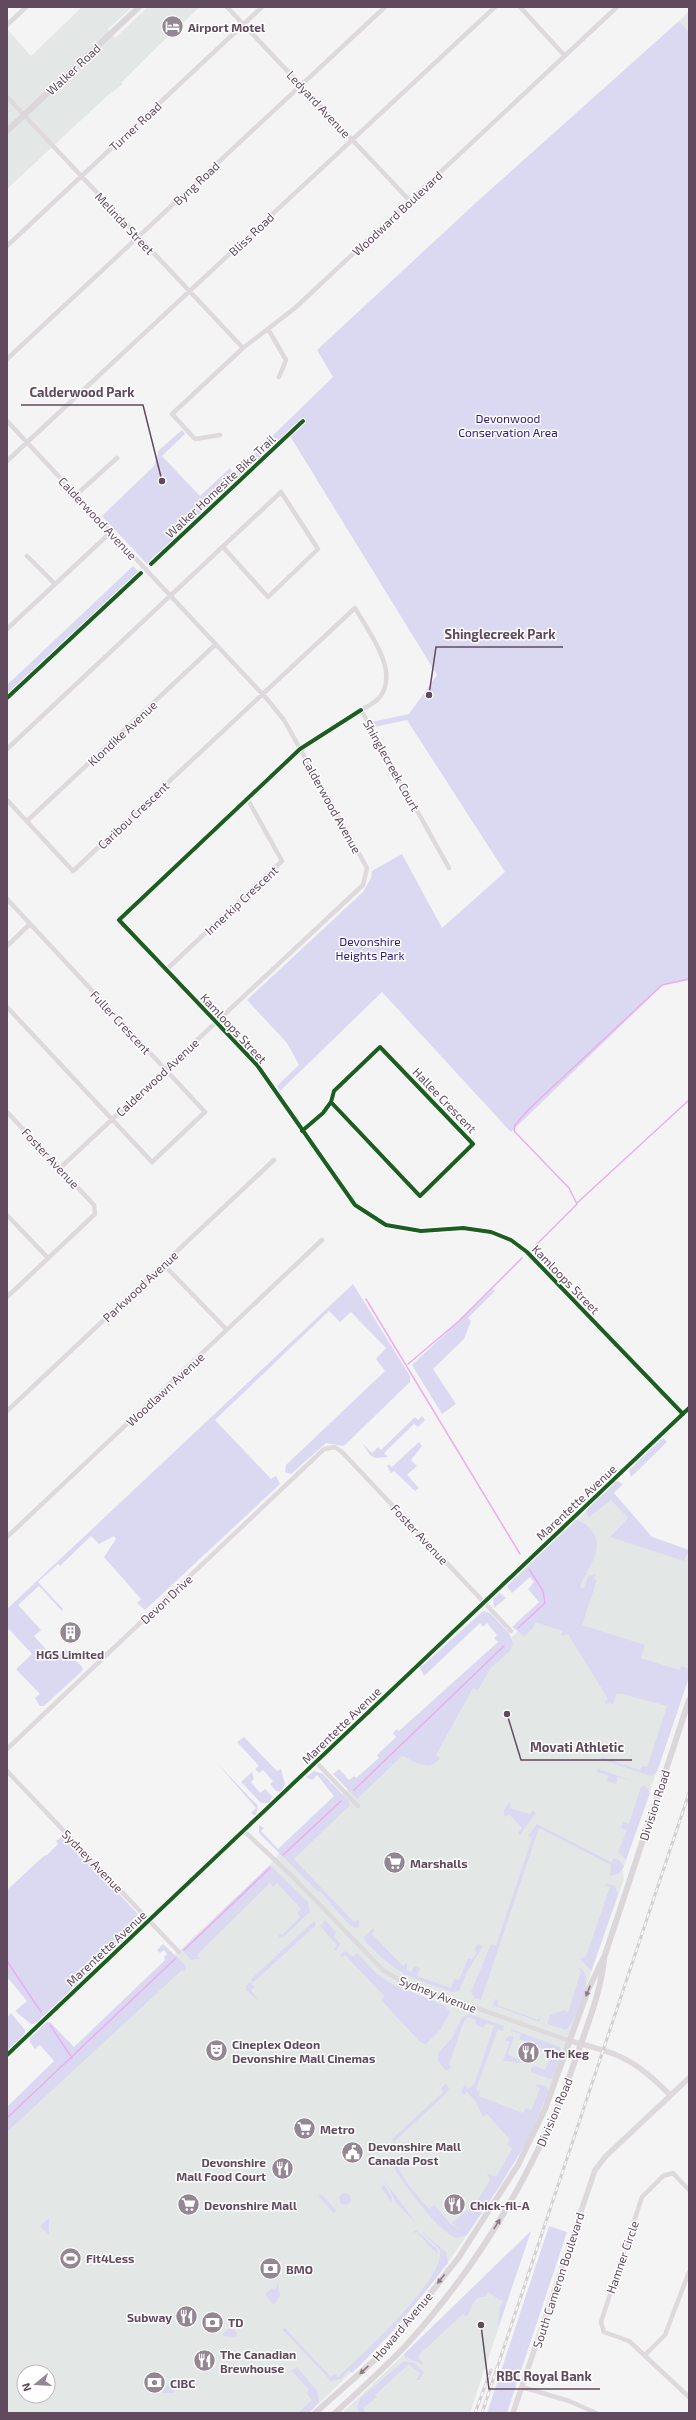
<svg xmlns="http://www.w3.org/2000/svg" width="696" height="2420" font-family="'Exo 2',sans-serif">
  <rect width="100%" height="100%" fill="#f4f4f4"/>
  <path fill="#e3e8e6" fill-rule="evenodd" d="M82,7H132L108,29L115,38L148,7H200L159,45L121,83L123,84L107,96L7,189V29L31,56Z
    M689,11V32L679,21Z
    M609,1489L652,1537L689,1550V1677L623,1869L624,1879L564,2050L540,2113L501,2184L448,2263L394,2331L309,2413H7V2113L269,1866L279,1853L558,1594L534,1560ZM24,2372H48V2396H24Z
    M531,2231L470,2413H342L397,2361Z"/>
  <path fill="#dbd9f2" d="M679,21L689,32V980L663,985L511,1132L382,992L280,1091L277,1086L299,1065L287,1043L247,1000L363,892L371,878L372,871L402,854L442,928L505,872L407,720L374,727L372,722L409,714L437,675L290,436L150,567L102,516L154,466L159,450L182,430L185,434L162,456L200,496L230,468L233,474L333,377L317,350L480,199Z
    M133,566L141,575L7,700V685Z
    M353,1284L410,1376V1382L346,1444L343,1446L326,1443L291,1474L285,1472L286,1465L385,1371L376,1359L386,1348L351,1312L340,1322L329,1311L215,1420L271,1479L276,1476L280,1484L145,1610L137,1603L141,1599L104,1557L116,1539L114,1536L99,1544L91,1536L60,1566L58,1564L38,1582L63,1609L62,1611L39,1586L18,1605L41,1630L34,1636L54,1658L65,1649L83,1668L82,1671L44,1706H40L35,1698L40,1694L16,1669L32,1654L9,1629L7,1631V1609Z
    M493,1289L495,1291L468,1318L471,1321L464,1339L433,1369L456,1404L442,1414L412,1365Z
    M422,1416L425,1420L418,1427L414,1424L384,1453L388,1457L375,1458L370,1455L362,1443L372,1453L378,1447L381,1450L415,1417L418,1420Z
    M663,1438L667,1442L631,1477L629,1470Z
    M419,1442L422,1446L411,1460L417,1466L407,1475L419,1488L415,1491L394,1471L391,1473L387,1466L389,1464L392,1467Z
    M617,1481L623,1484L614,1493L652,1537L689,1550L684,1561L610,1537L628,1518L611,1500L588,1518L586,1510Z
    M576,1520C584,1522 586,1524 591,1530C607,1548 586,1569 580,1587L584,1588L588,1576L596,1574L594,1579L597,1580L582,1625L645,1645L641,1658L679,1670L682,1666L689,1669V1677L657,1772L651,1776L600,1759L602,1757L640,1770L642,1766L647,1767L667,1706L622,1694H616L613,1705L610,1703L606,1704L604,1702L608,1699L568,1634L561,1636L562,1631L535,1622L533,1628L524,1636L512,1627L539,1602L528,1589L534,1582L530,1577L512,1593L507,1586Z
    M500,1593L506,1598L494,1608L493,1599Z
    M483,1611L490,1613L509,1633L513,1643L511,1650L491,1668L478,1690L473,1688L436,1755L440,1758C429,1773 416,1762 402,1756L357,1799L333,1774L339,1769L349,1780L354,1776L356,1778L379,1758L377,1755L396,1737L393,1733L397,1729L399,1731L498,1642L494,1638L497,1635L487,1623L483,1627L480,1623L424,1676L420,1668Z
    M244,1737L277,1771L281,1769L285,1784L281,1792L276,1791L270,1784L273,1781L263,1770L259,1773L255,1769L259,1766L237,1742Z
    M216,1762L258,1806L256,1816L251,1813L256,1808Z
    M597,1769H599L638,1783L618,1777L616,1784L607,1781L608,1775L597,1772Z
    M314,1771L323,1774L349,1801L350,1805L294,1859L354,1922L358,1919L359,1921V1926L356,1928L350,1926L320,1891L318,1892L259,1833V1825L264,1828L261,1831L278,1849L334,1796L317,1775L312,1780L306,1777Z
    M252,1772L254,1779L251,1782L260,1793L265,1789L272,1796L270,1803H261L241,1782Z
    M645,1785L650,1793L626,1860L618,1852L627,1830L621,1828L623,1822L629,1824L641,1787Z
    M510,1802V1808L530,1814L533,1810L536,1813L520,1835L518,1833L522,1828L509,1814L505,1817L504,1815V1810Z
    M537,1824L611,1862L614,1858L620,1861L624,1867L618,1874L610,1876L611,1865L539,1828L481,2000L474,1998L471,1992L491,1944L496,1945L532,1838L528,1836Z
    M64,1835L137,1913L140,1918L137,1928L35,2024H31L15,2011L27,2001L7,1977V1890L45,1855L46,1856L58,1844L56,1841Z
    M270,1865L308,1902L310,1912L282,1938L279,1937L277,1932L282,1935L300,1917L297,1913L301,1909L277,1883L273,1887L270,1883L197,1955L200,1959L191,1960L182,1950Z
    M606,1883L615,1886L618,1894L591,1971L580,1959L586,1956L610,1887L605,1885Z
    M325,1920L336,1932L334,1936L340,1944L336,1951L334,1949L337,1946L320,1926Z
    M314,1921L316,1925L253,1983L250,1980Z
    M373,1928L375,1930L372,1934L403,1966L407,1963V1970L411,1972L414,1966L420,1968L417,1976L451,1988L454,1979L459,1980L468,1958L472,1960L477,1952L474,1949L478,1944L483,1946L467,1972L459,1991L453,1992C411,1978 397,1975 366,1942L364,1937Z
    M163,1944L185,1965L186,1970L184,1972L182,1970L7,2132V2107L54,2061L40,2045L35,2049L30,2042V2038L47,2022H50L74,2047L165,1960L164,1957L167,1954L164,1950L160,1953L157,1950Z
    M345,1951L353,1956L357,1953L377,1974L390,1983L445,2006L450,2012L441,2029L426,2044L420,2042L381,2000L384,1996L345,1955L342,1958L340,1955Z
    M577,1968L582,1969C584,1972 586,1975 586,1978C588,1988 575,2023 566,2030L547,2024L550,2015L564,2010L568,2012L581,1971Z
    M250,1982L255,1987L251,1990L259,2001L246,1990V1986Z
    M495,1999L498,2000L497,2005L538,2020L541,2015L539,2022L493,2005Z
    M11,2013L25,2030V2034L7,2051V2018Z
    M470,2014L504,2026L503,2031L498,2029L476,2090L480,2091L479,2096L523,2113L526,2108L531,2110L540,2088L535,2086L537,2084L546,2086L549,2090L528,2140L501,2184L467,2235L457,2238C439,2233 402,2182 392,2165L395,2163L410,2187L429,2209L434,2205L451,2224L461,2230L452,2223L476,2203L490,2180L487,2173L496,2177L512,2149L507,2144L510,2140L487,2114L483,2117L476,2102L467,2092L463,2095L461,2090L465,2085L468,2089L474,2084L494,2026L487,2023L483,2028L475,2024L476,2020L468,2017L464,2021L449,2065L452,2067L446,2071L438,2061V2053L452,2038L462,2017Z
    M511,2029L560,2047L562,2054L553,2078L549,2079L531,2072V2068L535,2066L545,2070L551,2056L546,2054L548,2051L519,2039L521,2034L511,2031Z
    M509,2036L514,2037L508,2055L522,2060L521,2063L503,2061L510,2042L505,2040Z
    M446,2084L449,2088L447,2093L394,2142L392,2139L443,2092L441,2088Z
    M382,2180C387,2182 412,2218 418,2225L396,2203L388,2187Z
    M385,2185L392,2198L391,2203L381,2187Z
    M339 2199a6 6 0 1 1 12 0a6 6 0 1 1-12 0Z
    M321,2194L336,2210L337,2211L333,2213L318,2196Z
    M49,2218V2235L40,2226Z
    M549,2226L567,2232L507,2413H487Z
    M416,2230L436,2248L438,2255L417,2232L412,2233Z
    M421,2231L446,2252L448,2263C417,2302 388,2339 352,2373L349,2370L341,2379L331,2381L282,2329L285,2328L331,2377L335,2374L338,2377C360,2356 446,2279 440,2250Z
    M531,2231L498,2328L500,2306L503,2302L488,2292L485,2297C474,2295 472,2308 468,2315L466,2317L463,2314L418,2356L424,2365L405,2357L404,2354Z
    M276,2284H278L280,2296L274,2305L265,2294L272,2288L274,2290L277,2287Z
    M231,2327L237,2333L236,2337L223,2336V2333Z
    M404,2361L414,2363L424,2372L420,2380H416L420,2374L409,2364L375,2395L377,2397L363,2408L365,2413H359L357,2407L360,2398Z
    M297,2367L317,2391L319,2402L309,2413H298L312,2400L306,2393L309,2390L292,2371L287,2373Z
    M170,2382L176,2387L174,2393H161Z"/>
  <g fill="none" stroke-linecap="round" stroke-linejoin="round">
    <path stroke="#eaaef0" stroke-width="1.5" d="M577,1203L689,1100
      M536,1245L577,1204L569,1188L514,1131L515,1125L529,1109L662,985L689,979
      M366,1299L520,1554
      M408,1364L459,1321L522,1258
      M518,1628L545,1603L543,1591L529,1569
      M354,1790L504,1646
      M283,1855L341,1801
      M184,1950L270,1868
      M7,1961L41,2012
      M50,2025L72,2058
      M7,2118L176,1958"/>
    <path stroke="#ded9dd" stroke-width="4.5" d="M227,7L410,201
      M520,7L565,56
      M7,25L26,7
      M7,97L243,348
      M7,246L262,7
      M268,329L286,360L279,377
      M7,359L385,7
      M7,421L267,699L284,720L367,868L363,885L60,1168
      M220,435L195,439L172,414L243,348L295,308L617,7
      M7,461L495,7
      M76,495L117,458
      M27,556L55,584
      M7,629L111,532
      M361,710L300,749L119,920L257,1065L355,1205L386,1225L421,1231L463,1228L491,1232L511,1240L527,1252L683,1414
      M7,749L281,492L318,549L268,597L223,547
      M7,800L73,871L355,608C368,631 401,672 379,698C375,703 366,707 361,710L449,868
      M27,821L216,644
      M7,899L205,1112L152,1162L7,1007
      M7,946L30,924
      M166,970L282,861L248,800
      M7,1112L94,1205L95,1214L7,1297
      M302,1131L323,1113L331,1102L334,1091L380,1047L473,1144L420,1196L331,1102
      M7,1215L48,1258
      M163,1264L227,1330
      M7,1411L274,1160
      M7,1537L322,1240
      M7,1749L324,1449L335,1447L342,1452L511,1631
      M316,1762L358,1806
      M7,1771L179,1952
      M244,1831L293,1877L384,1971L403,1982L570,2041
      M689,2190L673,2173L663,2176L642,2197L601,2322L604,2332L629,2341L689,2397
      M645,2355L665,2335L689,2272
      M522,2387L569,2401L596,2413"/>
    <path stroke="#ded9dd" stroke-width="5.5" d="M570,2041C619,2054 634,2058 670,2095
      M7,2055L689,1408
      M513,2413L595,2170L606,2156L689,2078"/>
    <path stroke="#dbd6da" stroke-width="6" d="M7,131L139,7
      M315,2413L377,2358L398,2335L459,2257L518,2165L545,2109L588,1990L605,1955L689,1700
      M335,2413C360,2390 386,2367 409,2342C484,2259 541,2160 577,2055C588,2023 601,1992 604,1959"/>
    <defs>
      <path id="rail" d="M475,2413L491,2370
        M482,2413L689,1793"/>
    </defs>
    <use href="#rail" stroke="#d3cfd2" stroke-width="3"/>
    <use href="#rail" stroke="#fff" stroke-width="1.5" stroke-dasharray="4.5" stroke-linecap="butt"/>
    <defs>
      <path id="cycleway" d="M151,564L303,421
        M7,698L141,573
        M361,710L300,749L119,920L257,1065L355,1205L386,1225L421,1231L463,1228L491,1232L511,1240L527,1252L683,1414
        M302,1131L323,1113L331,1102L334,1091L380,1047L473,1144L420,1196L331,1102
        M7,2055L689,1408"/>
    </defs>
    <use href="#cycleway" stroke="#fff" stroke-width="6"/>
    <use href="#cycleway" stroke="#1b5e20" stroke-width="4"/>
  </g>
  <defs><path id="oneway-solid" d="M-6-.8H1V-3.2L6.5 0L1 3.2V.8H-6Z"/></defs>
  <g fill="#8c7b89">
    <use href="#oneway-solid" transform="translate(588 1991) rotate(112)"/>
    <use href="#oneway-solid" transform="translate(497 2224) rotate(-57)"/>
    <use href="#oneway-solid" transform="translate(441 2279) rotate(128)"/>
    <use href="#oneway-solid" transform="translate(364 2370) rotate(137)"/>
  </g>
  <defs>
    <symbol id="hotel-disc" viewBox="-11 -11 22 22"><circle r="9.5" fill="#948692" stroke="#fff"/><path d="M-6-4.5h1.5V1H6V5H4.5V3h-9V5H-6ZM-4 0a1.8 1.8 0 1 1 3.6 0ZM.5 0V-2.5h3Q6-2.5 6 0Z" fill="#fff"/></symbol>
    <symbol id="building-disc" viewBox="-11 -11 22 22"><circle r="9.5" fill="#948692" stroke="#fff"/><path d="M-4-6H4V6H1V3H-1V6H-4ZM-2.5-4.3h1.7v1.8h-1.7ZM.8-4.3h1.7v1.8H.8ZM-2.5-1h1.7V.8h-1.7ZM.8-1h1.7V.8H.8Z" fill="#fff"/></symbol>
    <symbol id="supermarket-disc" viewBox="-11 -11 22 22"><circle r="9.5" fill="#948692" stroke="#fff"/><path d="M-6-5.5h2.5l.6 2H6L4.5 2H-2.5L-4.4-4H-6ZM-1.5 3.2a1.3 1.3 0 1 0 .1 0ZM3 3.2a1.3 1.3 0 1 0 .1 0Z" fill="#fff"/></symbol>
    <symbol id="theatre-disc" viewBox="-11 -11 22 22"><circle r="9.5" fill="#948692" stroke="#fff"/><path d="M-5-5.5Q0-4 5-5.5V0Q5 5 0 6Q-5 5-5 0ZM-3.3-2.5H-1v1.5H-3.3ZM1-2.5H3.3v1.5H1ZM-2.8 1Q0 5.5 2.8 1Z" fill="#fff"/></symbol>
    <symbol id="restaurant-disc" viewBox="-11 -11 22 22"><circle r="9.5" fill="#948692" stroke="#fff"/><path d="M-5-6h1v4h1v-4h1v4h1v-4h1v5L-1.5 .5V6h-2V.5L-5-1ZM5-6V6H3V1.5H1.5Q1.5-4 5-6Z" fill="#fff"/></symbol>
    <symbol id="civic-disc" viewBox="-11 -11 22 22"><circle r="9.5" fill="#948692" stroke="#fff"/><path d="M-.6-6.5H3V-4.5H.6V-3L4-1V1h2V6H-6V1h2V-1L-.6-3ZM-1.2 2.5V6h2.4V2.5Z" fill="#fff"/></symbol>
    <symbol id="stadium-disc" viewBox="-11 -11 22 22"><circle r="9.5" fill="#948692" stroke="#fff"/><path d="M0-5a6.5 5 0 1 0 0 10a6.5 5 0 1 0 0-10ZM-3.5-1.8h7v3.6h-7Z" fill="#fff"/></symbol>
    <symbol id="bank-disc" viewBox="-11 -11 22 22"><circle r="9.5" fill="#948692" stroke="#fff"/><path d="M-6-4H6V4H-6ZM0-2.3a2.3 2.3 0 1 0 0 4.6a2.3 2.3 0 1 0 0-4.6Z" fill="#fff"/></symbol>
  </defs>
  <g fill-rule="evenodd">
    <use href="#hotel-disc" x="160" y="14" width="25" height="25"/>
    <use href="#building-disc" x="58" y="1620" width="25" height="25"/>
    <use href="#supermarket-disc" x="382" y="1850" width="25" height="25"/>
    <use href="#theatre-disc" x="204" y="2038" width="25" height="25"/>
    <use href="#restaurant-disc" x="516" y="2040" width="25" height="25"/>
    <use href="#supermarket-disc" x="292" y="2116" width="25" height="25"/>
    <use href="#civic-disc" x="340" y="2140" width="25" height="25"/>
    <use href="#restaurant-disc" x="270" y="2156" width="25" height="25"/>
    <use href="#supermarket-disc" x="176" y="2192" width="25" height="25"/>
    <use href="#restaurant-disc" x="442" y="2192" width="25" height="25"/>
    <use href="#stadium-disc" x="58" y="2246" width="25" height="25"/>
    <use href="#bank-disc" x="258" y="2256" width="25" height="25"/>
    <use href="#restaurant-disc" x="174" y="2304" width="25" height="25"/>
    <use href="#bank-disc" x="200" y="2310" width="25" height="25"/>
    <use href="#restaurant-disc" x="192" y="2348" width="25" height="25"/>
    <use href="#bank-disc" x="142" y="2370" width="25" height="25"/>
  </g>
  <g text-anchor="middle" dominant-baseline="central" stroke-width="3" stroke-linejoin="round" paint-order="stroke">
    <g font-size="12" font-weight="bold" fill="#614a5d" stroke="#fff" text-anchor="start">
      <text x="188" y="27">Airport Motel</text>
      <text x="70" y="1654" text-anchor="middle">HGS Limited</text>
      <text x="410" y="1863">Marshalls</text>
      <text x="232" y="2044">Cineplex Odeon<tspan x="232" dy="14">Devonshire Mall Cinemas</tspan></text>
      <text x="544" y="2053">The Keg</text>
      <text x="320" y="2129">Metro</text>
      <text x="368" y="2146">Devonshire Mall<tspan x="368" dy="14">Canada Post</tspan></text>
      <text x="266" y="2162" text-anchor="end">Devonshire<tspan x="266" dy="14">Mall Food Court</tspan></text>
      <text x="204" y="2205">Devonshire Mall</text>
      <text x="470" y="2205">Chick-fil-A</text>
      <text x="86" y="2258">Fit4Less</text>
      <text x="286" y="2269">BMO</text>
      <text x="172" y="2317" text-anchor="end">Subway</text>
      <text x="228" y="2322">TD</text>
      <text x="220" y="2354">The Canadian<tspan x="220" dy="14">Brewhouse</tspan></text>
      <text x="170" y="2383">CIBC</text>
    </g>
    <g font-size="12" fill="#614a5d" stroke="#fff">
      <text transform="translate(73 69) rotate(-43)">Walker Road</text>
      <text transform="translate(319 104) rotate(47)">Ledyard Avenue</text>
      <text transform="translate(135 126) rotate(-43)">Turner Road</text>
      <text transform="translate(196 183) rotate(-43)">Byng Road</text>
      <text transform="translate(397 213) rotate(-43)">Woodward Boulevard</text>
      <text transform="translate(125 223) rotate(47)">Melinda Street</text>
      <text transform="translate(251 234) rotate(-43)">Bliss Road</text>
      <text transform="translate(220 486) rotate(-43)">Walker Homesite Bike Trail</text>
      <text transform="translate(98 518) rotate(47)">Calderwood Avenue</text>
      <text transform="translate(122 733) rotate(-43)">Klondike Avenue</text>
      <text transform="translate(392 765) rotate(61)">Shinglecreek Court</text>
      <text transform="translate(332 805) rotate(61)">Calderwood Avenue</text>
      <text transform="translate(133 815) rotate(-43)">Caribou Crescent</text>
      <text transform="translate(241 900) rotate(-43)">Innerkip Crescent</text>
      <text transform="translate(121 1022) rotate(47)">Fuller Crescent</text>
      <text transform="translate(234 1028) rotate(47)">Kamloops Street</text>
      <text transform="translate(157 1077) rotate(-43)">Calderwood Avenue</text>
      <text transform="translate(445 1100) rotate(46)">Hallee Crescent</text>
      <text transform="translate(51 1158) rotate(47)">Foster Avenue</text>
      <text transform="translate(566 1279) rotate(46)">Kamloops Street</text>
      <text transform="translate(140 1286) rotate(-43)">Parkwood Avenue</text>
      <text transform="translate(165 1389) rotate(-43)">Woodlawn Avenue</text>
      <text transform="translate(576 1502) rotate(-43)">Marentette Avenue</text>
      <text transform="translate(420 1534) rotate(47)">Foster Avenue</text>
      <text transform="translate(166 1599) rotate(-43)">Devon Drive</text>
      <text transform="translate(341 1725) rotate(-44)">Marentette Avenue</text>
      <text transform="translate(654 1805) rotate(-72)">Division Road</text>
      <text transform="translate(93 1861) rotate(46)">Sydney Avenue</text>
      <text transform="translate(106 1948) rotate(-43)">Marentette Avenue</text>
      <text transform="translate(438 1994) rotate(21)">Sydney Avenue</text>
      <text transform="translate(554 2112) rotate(-67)">Division Road</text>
      <text transform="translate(622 2257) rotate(-71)">Hamner Circle</text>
      <text transform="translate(558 2280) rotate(-72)">South Cameron Boulevard</text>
      <text transform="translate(402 2326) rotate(-50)">Howard Avenue</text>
    </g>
    <g font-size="12" fill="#2e1786" stroke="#fff">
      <text x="508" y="418">Devonwood<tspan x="508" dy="14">Conservation Area</tspan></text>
      <text x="370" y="941">Devonshire<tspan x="370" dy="14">Heights Park</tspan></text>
    </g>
  </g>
  <path fill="none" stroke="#614a5d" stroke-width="1.5" d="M162 481L143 405H21M429 695L436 647H563M507 1714L521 1760H632M481 2325L489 2389H600"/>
  <g fill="#614a5d" stroke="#fff" stroke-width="1.5">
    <circle cx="162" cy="481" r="4"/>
    <circle cx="429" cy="695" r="4"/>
    <circle cx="507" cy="1714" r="4"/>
    <circle cx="481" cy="2325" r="4"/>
  </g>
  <g font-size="13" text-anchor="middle" font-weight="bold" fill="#614a5d" stroke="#fff" stroke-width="3" stroke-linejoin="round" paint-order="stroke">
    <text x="82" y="397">Calderwood Park</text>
    <text x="500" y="639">Shinglecreek Park</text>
    <text x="577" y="1752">Movati Athletic</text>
    <text x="544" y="2381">RBC Royal Bank</text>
  </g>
  <rect width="696" height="2420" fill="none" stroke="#614a5d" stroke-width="16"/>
  <g transform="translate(36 2384) rotate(252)"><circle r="19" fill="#ffffff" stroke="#c0b7be"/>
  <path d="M0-3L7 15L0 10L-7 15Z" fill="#948692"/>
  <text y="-6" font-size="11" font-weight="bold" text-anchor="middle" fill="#614a5d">N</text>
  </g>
</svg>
